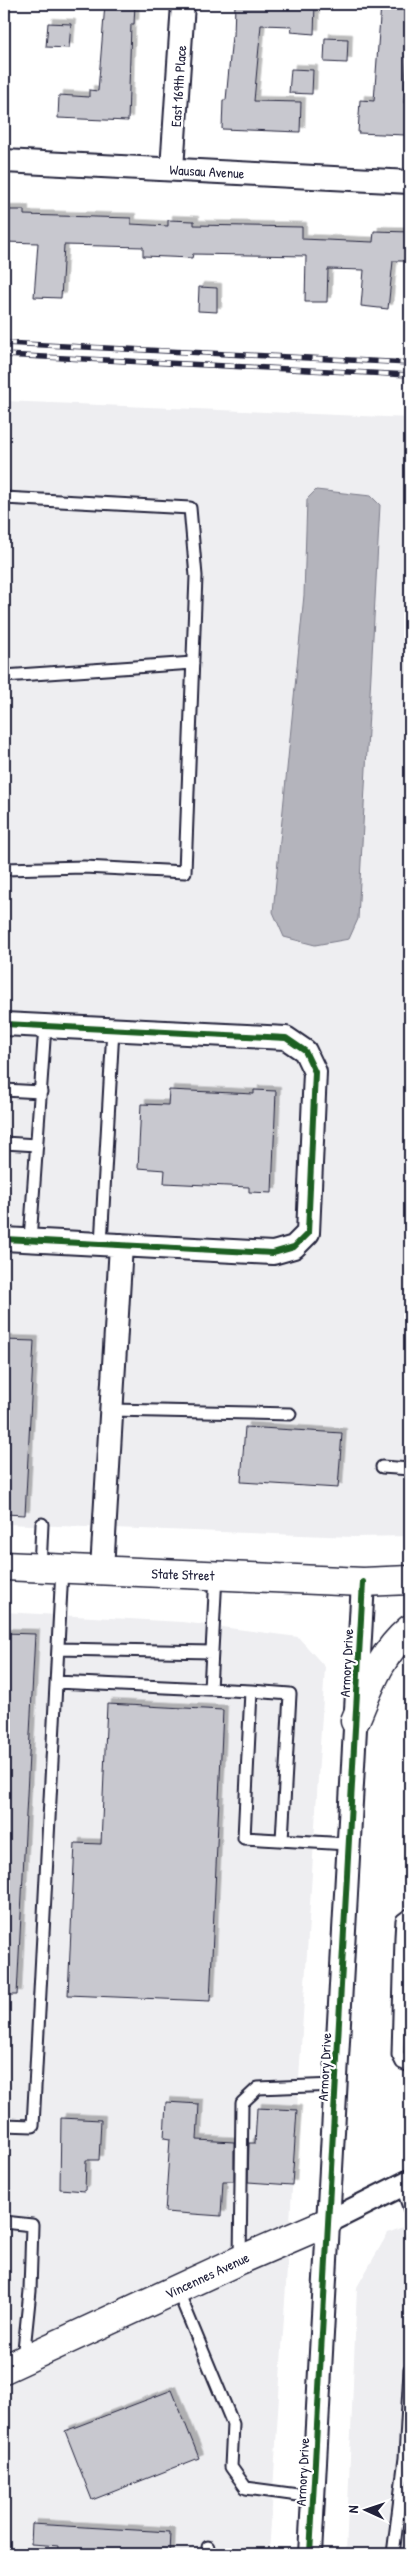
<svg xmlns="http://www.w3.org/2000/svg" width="414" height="2558" font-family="'Patrick Hand',sans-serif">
  <defs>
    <filter id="shadow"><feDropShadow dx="4.5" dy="-4.5" stdDeviation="0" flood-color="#0004"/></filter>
  </defs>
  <rect width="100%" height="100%" fill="#fff"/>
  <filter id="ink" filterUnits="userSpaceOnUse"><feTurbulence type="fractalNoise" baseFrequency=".02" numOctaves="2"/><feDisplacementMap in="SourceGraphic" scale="10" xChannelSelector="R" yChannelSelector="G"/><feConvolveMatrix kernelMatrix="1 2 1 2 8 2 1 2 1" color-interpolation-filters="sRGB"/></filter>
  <g filter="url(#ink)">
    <path fill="#eeeef1" d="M4,401L410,418V1536L354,1537L4,1524Z
      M4,1612L182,1622L298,1637L325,1667L269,2554H4Z
      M410,2224V2554H346L357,2287L388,2233Z"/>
    <path fill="#b4b4bc" stroke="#7a7a88" d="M316,490L371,496L380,505L358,919L349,939L315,945L284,937L273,912L304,595L307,499Z"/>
    <path fill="#c8c8cf" stroke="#22223b" filter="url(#shadow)" d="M105,4H135L134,24H131L128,121L58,118L59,95L89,97V90L98,91Z
      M235,4H315L314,34L291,32L292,26L261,25L254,101L301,102L300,132L222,129L223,100H226L232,36H234Z
      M381,4H410L404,103H407L405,135L358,133L360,100L374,101Z
      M48,23L71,24L69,48L46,47Z
      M325,38L348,39L347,63L324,62Z
      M291,69L313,70L312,94L289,93Z
      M4,210H24V215L131,218V224L168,226V220L194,221V225L302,227V239L373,242L374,231L410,232V261H393L388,309L361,306L364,270L328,269L327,302H305L306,256L193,254L192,258L143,256V247L64,245L61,298L34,297L38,243L4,242Z
      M199,287L217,288V312L198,311Z
      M169,1090L254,1094V1090L276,1091L272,1193L249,1192V1187L164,1183L165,1170L138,1168L141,1104L168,1105Z
      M4,1340L34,1341L25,1515L4,1514Z
      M245,1427L342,1433L338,1488L241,1482Z
      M4,1633L35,1634L17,1995H4Z
      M107,1704L223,1710L210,2001L68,1995L75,1843L101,1844Z
      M166,2102L199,2104L197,2140L234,2142V2181H223L221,2216L165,2212L170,2139L164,2138Z
      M257,2108L297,2110L292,2185L248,2182L249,2143H255Z
      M61,2118L101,2120L99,2160H86L85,2191L60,2189Z
      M172,2390L199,2458L92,2500L65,2431Z
      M32,2524L170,2532L169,2554H58L59,2546L31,2544Z"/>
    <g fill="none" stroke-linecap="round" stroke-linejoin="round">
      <defs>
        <path id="service" d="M4,498L190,508L196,576L185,872L84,867L4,869
          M4,676L193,663
          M4,1090L41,1092
          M4,1143L37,1145
          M30,1240L45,1026
          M101,1244L113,1029
          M112,1410L290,1414
          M382,1467L410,1469
          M40,1568L42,1524
          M58,1649L212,1652
          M56,1682L251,1691L244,1838L348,1844
          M210,1689L216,1575
          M251,1691L290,1694L282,1840
          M410,1914L402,1920L401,1937L398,2055L402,2063L410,2066
          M4,2125L33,2126L62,1569
          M401,2185L410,2210
          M4,2222L32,2225L30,2291L23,2359
          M240,2260L242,2103L258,2088L335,2085
          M177,2289L233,2424L231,2467L246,2488L313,2497
          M208,2554V2547
          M393,2554L405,2458L410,2369"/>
        <path id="minor" d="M4,161L410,182
          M172,169L183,4
          M4,1024L286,1038L305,1051L315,1072L308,1233L294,1247L273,1253L4,1239
          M102,1570L121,1245
          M328,2222L410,2181
          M310,2554L363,1582"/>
        <path id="tertiary" d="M4,1566L363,1582L410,1580
          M355,1721C370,1686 380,1654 410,1629
          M4,2369L240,2260L328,2222"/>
      </defs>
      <use href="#service" stroke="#22223b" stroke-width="15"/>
      <use href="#minor" stroke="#22223b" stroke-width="26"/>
      <use href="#tertiary" stroke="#22223b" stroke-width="31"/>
      <use href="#service" stroke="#fff" stroke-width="11"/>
      <use href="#minor" stroke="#fff" stroke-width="22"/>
      <use href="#tertiary" stroke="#fff" stroke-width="28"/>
      <defs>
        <path id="rail" d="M4,343L410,363
          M4,355L410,375"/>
      </defs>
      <use href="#rail" stroke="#22223b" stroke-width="5.5"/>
      <use href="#rail" stroke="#fff" stroke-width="4" stroke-dasharray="11" stroke-linecap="butt"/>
      <defs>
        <path id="cycleway" d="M4,1024L286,1038L305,1051L315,1072L308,1233L294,1247L273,1253L4,1239
          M310,2554L363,1582"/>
      </defs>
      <use href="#cycleway" stroke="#fff" stroke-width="9"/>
      <use href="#cycleway" stroke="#1b5e20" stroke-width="6"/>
    </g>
  </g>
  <g text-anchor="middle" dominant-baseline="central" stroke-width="4.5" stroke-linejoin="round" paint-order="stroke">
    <g font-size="14" fill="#22223b" stroke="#fff">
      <text transform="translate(178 86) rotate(-86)">East 169th Place</text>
      <text transform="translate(207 171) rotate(3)">Wausau Avenue</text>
      <text transform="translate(183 1574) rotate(2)">State Street</text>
      <text transform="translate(346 1663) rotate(-87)">Armory Drive</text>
      <text transform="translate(324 2067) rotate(-87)">Armory Drive</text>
      <text transform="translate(207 2275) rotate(-25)">Vincennes Avenue</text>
      <text transform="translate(302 2472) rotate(-87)">Armory Drive</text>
    </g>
  </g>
  <rect width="414" height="2558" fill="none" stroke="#fff" stroke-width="20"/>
  <rect x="10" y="10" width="394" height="2538" fill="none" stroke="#22223b" stroke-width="2" filter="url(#ink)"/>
  <g transform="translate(366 2510) rotate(273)" stroke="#ffffff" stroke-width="4" paint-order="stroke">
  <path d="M0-4L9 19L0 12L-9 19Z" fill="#22223b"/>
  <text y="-8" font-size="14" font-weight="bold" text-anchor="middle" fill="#22223b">N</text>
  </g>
</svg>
